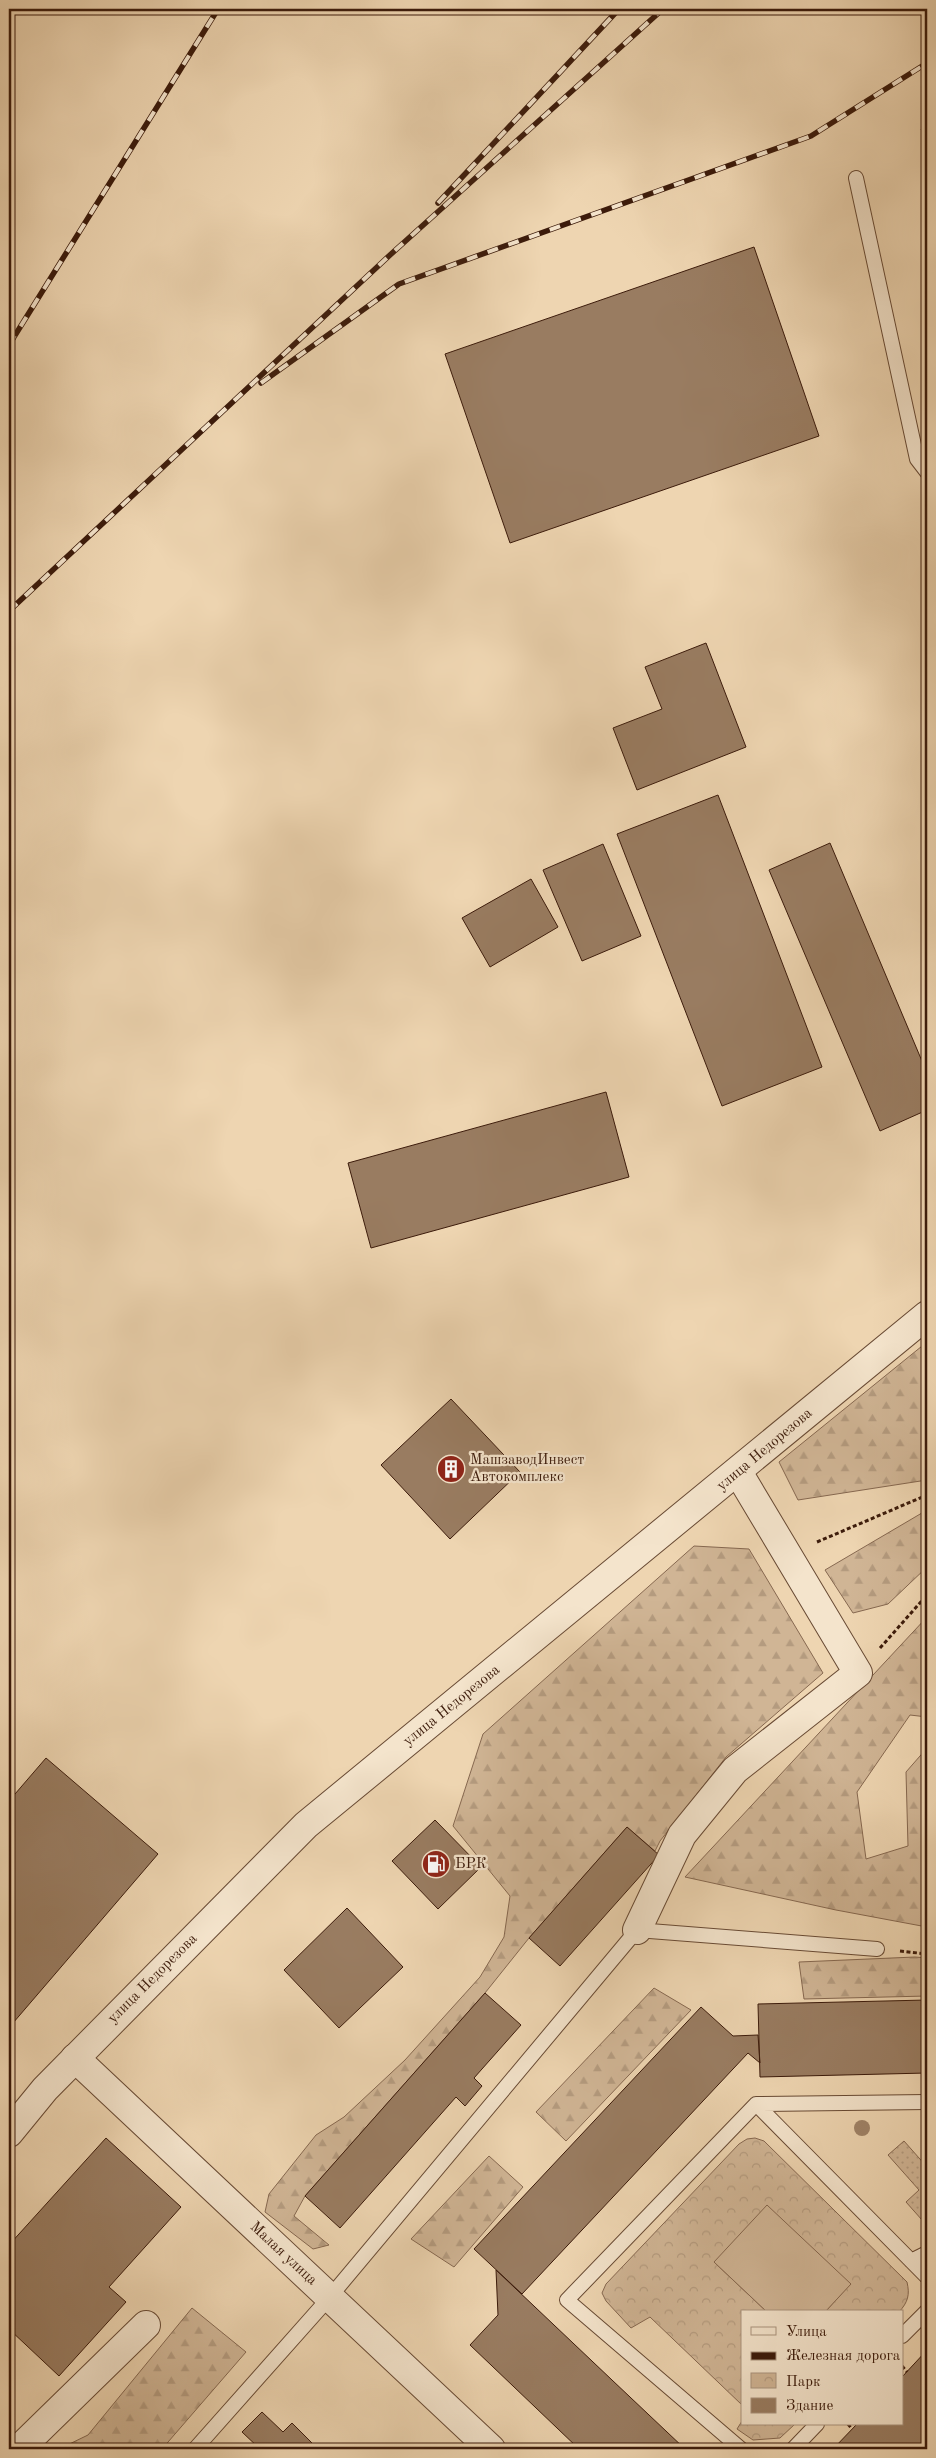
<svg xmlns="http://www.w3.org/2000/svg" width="936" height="2458" font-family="'Old Standard TT',serif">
  <defs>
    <pattern id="grass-dots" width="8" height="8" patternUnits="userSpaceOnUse" patternTransform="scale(1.25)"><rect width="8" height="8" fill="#d0b595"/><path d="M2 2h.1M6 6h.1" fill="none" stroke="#b49b7f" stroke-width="1.8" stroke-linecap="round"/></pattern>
    <pattern id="forest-firs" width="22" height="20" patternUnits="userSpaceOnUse" patternTransform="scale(1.25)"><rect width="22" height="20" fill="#d0b595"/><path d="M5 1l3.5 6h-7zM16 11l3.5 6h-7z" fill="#b49b7f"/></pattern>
    <pattern id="park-crowns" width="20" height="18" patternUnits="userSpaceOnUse" patternTransform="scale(1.25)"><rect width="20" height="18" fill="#d0b595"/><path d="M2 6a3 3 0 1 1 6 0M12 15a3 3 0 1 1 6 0" fill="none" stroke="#b49b7f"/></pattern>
  </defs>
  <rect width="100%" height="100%" fill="#eed5b1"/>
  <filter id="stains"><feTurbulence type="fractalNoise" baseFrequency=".004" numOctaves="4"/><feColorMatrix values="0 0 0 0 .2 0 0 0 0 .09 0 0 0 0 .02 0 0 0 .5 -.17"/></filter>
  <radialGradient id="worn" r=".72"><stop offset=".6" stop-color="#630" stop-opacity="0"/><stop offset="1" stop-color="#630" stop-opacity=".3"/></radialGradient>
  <path fill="url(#grass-dots)" stroke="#866850" d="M904,2141L927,2167V2216L922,2220L906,2202L919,2190L888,2155Z"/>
  <path fill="url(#forest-firs)" stroke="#866850" d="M927,1342V1480L798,1500L779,1462Z
    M927,1510V1567L888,1604L853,1613L825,1570Z
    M694,1546L749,1549L823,1673L726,1757L660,1841L655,1851L627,1827L529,1938L485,1993L305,2196L294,2216L329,2245L313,2249L265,2212L269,2194L316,2135L344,2117L405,2060L480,1977L504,1937L510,1896L453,1826L483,1734Z
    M927,1617V1717L910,1715L857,1792L866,1859L908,1846L906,1772L927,1748V1927L836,1910L685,1877Z
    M915,1957L927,1958V1996L804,1999L799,1962Z
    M654,1988L691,2010L566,2141L536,2112Z
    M489,2156L523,2187L454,2267L411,2239Z
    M192,2308L246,2352L162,2449H59L88,2435Z"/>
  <path fill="url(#park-crowns)" stroke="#866850" d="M755,2138L764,2141L907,2282C910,2295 908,2302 899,2312H825L850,2284L714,2262L767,2312H742V2405L650,2317L631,2328L606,2301L602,2293L606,2284L739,2144L747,2139Z
    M742,2421V2424H795L780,2438L753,2440L737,2429Z"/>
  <path fill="#d0b595" stroke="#866850" d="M767,2205L851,2284L825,2312H767L714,2262Z"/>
  <path fill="#997c61" stroke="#3c1b0b" d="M927,125V139L921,129Z
    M754,247L819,436L510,543L445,354Z
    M706,643L746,747L637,790L613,728L662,709L645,667Z
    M718,795L822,1067L722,1106L617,834Z
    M830,843L927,1073V1110L880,1131L769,870Z
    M603,844L641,936L582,961L543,870Z
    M531,879L558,927L490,967L462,918Z
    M606,1092L629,1177L371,1248L348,1163Z
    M451,1399L520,1472L450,1539L381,1465Z
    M46,1758L158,1854L13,2023L9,2020V1801Z
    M435,1820L481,1867L438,1909L392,1861Z
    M627,1827L659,1855L560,1966L529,1938Z
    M347,1908L403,1967L339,2028L284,1970Z
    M485,1993L521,2025L474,2078L482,2086L465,2106L456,2097L340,2228L305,2196Z
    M927,2000V2073L760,2077L758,2004Z
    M701,2007L733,2036L758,2035L760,2063L748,2053L522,2294L474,2249Z
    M106,2138L181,2207L109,2287L126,2302L59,2376L9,2329V2245Z
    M496,2270L612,2380L685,2449H579L470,2345L498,2315Z
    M927,2350V2449H833L857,2424H902V2377Z
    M262,2412L283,2432L292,2423L318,2449H260L242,2432Z"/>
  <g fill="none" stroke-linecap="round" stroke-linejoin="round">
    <defs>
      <path id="service" d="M856,178L917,459L927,472
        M756,2104L927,2277
        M911,2261L927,2253
        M902,2336L927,2311
        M195,2449L329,2298L637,1930L877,1949
        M741,2449L567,2300L756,2104L927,2102
        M793,2449L817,2424"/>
      <path id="minor" d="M637,1930L682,1835L735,1770L858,1673L738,1472
        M75,2058L491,2449
        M19,2449L146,2325"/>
      <path id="tertiary" d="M9,2133L45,2089L306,1825L927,1315"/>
    </defs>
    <use href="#service" stroke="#684a34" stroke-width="16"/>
    <use href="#minor" stroke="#684a34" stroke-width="30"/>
    <use href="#tertiary" stroke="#684a34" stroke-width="30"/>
    <path stroke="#3c1b0b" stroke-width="3" stroke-dasharray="4 2.5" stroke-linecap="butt" d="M817,1542L927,1495
      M880,1648L927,1595
      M900,1951L927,1954
      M902,2366L907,2372
      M848,2424L852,2429"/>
    <use href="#service" stroke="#f4e4cc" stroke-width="14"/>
    <use href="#minor" stroke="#f4e4cc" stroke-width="28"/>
    <use href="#tertiary" stroke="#f4e4cc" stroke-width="28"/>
    <defs>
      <path id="rail" d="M438,203L619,9
        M9,345L218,9
        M261,383L399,284L811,136L927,63
        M9,611L390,255L663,9"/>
    </defs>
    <use href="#rail" stroke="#3c1b0b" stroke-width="5.5"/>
    <use href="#rail" stroke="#f4e4cc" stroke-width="4" stroke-dasharray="11" stroke-linecap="butt"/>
  </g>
  <circle fill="#a08469" cx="862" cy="2128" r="8"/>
  <defs>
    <symbol id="building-disc" viewBox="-11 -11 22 22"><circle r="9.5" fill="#8f2418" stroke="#f4e4cc"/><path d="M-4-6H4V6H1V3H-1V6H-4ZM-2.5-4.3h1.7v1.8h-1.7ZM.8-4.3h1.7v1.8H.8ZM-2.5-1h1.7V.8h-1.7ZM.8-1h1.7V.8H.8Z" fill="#fff"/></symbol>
    <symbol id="fuel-disc" viewBox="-11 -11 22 22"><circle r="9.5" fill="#8f2418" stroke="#f4e4cc"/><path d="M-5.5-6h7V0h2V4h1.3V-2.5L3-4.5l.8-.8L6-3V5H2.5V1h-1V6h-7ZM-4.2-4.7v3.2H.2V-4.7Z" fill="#fff"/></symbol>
  </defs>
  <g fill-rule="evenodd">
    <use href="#building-disc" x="435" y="1453" width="32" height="32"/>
    <use href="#fuel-disc" x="420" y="1848" width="32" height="32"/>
  </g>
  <g text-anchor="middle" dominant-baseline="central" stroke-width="4.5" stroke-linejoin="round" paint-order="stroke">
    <g font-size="15" fill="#3c1b0b" stroke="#f4e4cc">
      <text transform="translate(765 1450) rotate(-40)">улица Недорезова</text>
      <text transform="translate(452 1706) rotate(-39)">улица Недорезова</text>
      <text transform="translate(153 1979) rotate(-45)">улица Недорезова</text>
      <text transform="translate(283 2254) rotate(43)">Малая улица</text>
    </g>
    <g font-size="15" fill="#3c1b0b" stroke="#f4e4cc" text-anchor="start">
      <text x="470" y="1460">МашзаводИнвест<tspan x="470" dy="17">Автокомплекс</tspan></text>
      <text x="455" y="1864">БРК</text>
    </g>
  </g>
  <rect width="936" height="2458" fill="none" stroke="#eed5b1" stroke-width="30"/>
  <rect x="10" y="10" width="916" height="2438" fill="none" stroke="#3c1b0b" stroke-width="2.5"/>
  <rect x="15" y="15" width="906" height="2428" fill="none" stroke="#3c1b0b"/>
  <rect x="741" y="2310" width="162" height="115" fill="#f4e4cc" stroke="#aa947f"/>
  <rect x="751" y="2327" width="25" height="8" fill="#f4e4cc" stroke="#aa947f"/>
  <text x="786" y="2336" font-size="15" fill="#3c1b0b">Улица</text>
  <rect x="751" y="2352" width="25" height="8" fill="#3c1b0b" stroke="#aa947f"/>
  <text x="786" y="2360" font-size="15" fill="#3c1b0b">Железная дорога</text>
  <rect x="751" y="2373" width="25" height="15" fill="url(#park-crowns)" stroke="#aa947f"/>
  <text x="786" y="2386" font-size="15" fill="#3c1b0b">Парк</text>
  <rect x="751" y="2398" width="25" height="15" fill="#997c61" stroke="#aa947f"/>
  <text x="786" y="2410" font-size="15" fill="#3c1b0b">Здание</text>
  <rect width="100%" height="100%" filter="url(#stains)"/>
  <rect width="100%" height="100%" fill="url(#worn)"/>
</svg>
